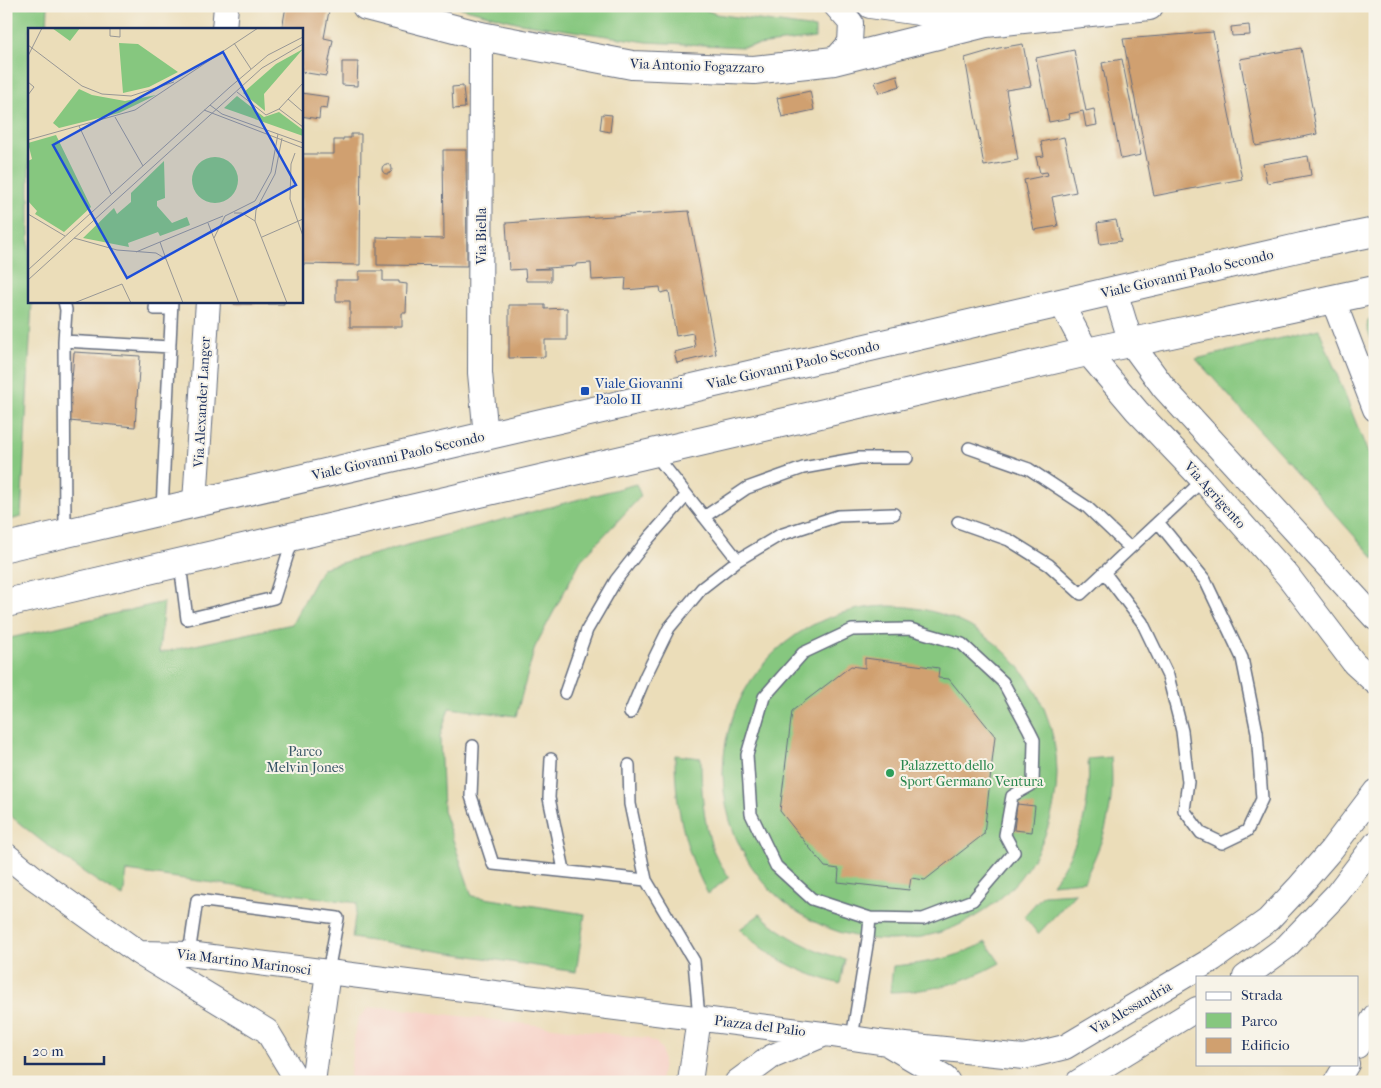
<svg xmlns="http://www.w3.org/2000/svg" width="1381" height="1088" font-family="'IM FELL French Canon',serif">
  <rect width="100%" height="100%" fill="#f7f3e8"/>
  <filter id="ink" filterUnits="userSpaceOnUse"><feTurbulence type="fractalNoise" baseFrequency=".02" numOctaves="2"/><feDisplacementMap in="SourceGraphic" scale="10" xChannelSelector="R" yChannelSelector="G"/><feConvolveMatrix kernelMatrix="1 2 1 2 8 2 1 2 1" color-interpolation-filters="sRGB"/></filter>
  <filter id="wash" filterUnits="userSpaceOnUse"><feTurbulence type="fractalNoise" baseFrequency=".0096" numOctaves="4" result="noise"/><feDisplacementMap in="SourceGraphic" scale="20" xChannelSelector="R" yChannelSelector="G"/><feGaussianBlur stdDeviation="1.12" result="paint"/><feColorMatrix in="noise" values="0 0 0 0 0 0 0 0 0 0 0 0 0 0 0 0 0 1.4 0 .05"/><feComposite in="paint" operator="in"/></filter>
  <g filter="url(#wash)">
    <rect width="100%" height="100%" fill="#ebddb9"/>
    <path fill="#f7d1c7" d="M384,1007L646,1038L657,1043L662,1051L663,1063L660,1082H349L355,1032L359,1017L369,1008Z"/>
    <path fill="#86c77f" stroke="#507b6e" d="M6,6H48L47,29H29V301H32L21,517L6,521Z
      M454,6H695L716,14L815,28V38L742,47L647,42L520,23Z
      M1375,315V349L1367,328L1368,320Z
      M1319,329L1375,471V559L1196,359Z
      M636,484L641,496L581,560L535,647L516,716L449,708L440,737L443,810L472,896L585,914L576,972L352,938L357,903L127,871L123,897C81,873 43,843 6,812V639L164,602L159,653L292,624L322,568Z
      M723 773a167 167 0 1 1 334 0a167 167 0 1 1-334 0Z
      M675,755L701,758C701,789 703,821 713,850C717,860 724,869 729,877L708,894C684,849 675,806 675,755Z
      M1111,757C1115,809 1106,835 1084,881L1052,884C1081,844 1091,808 1088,759Z
      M1076,893L1038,934L1024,916L1043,895Z
      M760,914C784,936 813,952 845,959L840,984C802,973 768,958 740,929Z
      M986,942L1000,963C961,984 934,991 890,992L893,966C928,963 955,959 986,942Z"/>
    <g id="blocks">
      <path fill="#d0a06f" d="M286,6H302L329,11L324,38L333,40L326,76L301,72V29H282Z
        M1249,25L1250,35L1232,36L1231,27Z
        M1213,32L1242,179L1154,196L1123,39Z
        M1023,44L1031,86L1006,90L1018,160L984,166L965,58L999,48Z
        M1301,48L1317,134L1256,146L1240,59Z
        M1074,50L1086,111L1094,109L1097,125L1086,127L1083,111L1069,114L1070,118L1049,122L1036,58Z
        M1122,59L1141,155L1121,159L1102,63Z
        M342,62H358L357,86L342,85Z
        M897,75L900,86L879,93L875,82Z
        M463,86L465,108L453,109L452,87Z
        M810,91L814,110L782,117L777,98Z
        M301,93L329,97L327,109L320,108L319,119L301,116Z
        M602,114L612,115L610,132L600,130Z
        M351,134H361L360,265L301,264V154H334V140H343V138H351Z
        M1064,137L1076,192L1052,197L1058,226L1034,230L1024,180L1048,175L1047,172L1040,173L1036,157L1044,156L1041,142Z
        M443,150H466L467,266L377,265V237L444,239Z
        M1308,156L1311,175L1267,183L1263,164Z
        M382 169a5 5 0 1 1 10 0a5 5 0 1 1-10 0Z
        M689,211L716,354L677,363L674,352L695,347L693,333L676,336L669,291L661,293L660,287L625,290L626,278L592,280L591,263L576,264V266L534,269H551V281H526L525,269L509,270L506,223Z
        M1116,220L1121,241L1100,244L1097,223Z
        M359,271H383V281H399V283L407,284L406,313H402V327H350V301H336V280H359Z
        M234,301H284V304H234Z
        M509,305H545V309L567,308V340H545V357L509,358Z
        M74,352L140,356L135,427L69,421Z
        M865,658L939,668L938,678L949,679L995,736L984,834L925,880L911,878L909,890L838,882L839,869L825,867L780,811L792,711L851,666L865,668Z
        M1017,804L1035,806L1032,832L1014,830Z"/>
    </g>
  </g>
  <g filter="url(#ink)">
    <use href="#blocks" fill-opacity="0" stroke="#646c7e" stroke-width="1"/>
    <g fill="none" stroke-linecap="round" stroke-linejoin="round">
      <defs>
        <path id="lane" d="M64,301L66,310L64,341L65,533
          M156,301L155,309H171
          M64,341L170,347
          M969,448L1029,469L1087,507L1130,548
          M654,453L738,560
          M162,510L172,301
          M704,517L747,488L803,468L859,458H907
          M958,522L1009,540L1049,565L1081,594L1203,480
          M180,564L187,619L274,598L293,538
          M1104,572L1142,622L1168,676L1182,731L1188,782L1184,810L1201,833L1222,843L1247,831L1262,799L1257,732L1242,658L1205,580L1158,522
          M565,693L587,630L616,580L649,538L687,495
          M630,713L646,675L669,628L702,588L738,560L780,535L838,516L894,514
          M473,746L471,796L493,864L646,880L694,961L699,1018
          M551,759L549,798L564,870
          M629,765L630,804L646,880
          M189,954L197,900L338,918L328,972
          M852,1038L868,939L870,918L923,919L973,900L1014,852L1005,835L1012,796L1033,784L1034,740L1029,730L1003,682L962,644L910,629L852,630L803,653L764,697L747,755L751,814L776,866L812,899L870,918"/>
        <path id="street" d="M870,6L982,22
          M224,29L226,6
          M481,36L480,373L486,436
          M834,61L850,43L851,23L836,6
          M1115,291L1131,343L1164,388L1375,618
          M1333,300L1375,409
          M1061,303L1087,352L1137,411L1203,480L1288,576L1354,663L1375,682
          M195,502L208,301
          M6,855L33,877L139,953L267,1031L298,1082
          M140,953L189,954L328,972L313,1082
          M328,972L823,1034
          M1245,977L1286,947L1337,894L1375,844
          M891,1046L945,1078L948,1082
          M1357,1046L1375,1016
          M690,1082L699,1018
          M737,1082L771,1057L825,1034L886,1043L1024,1057L1065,1047L1213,959L1268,920L1298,888L1331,850L1375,792
          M1078,1082L1197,1009
          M1336,1082L1347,1064"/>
        <path id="secondary" d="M366,6L481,36L632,65L754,70L834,61L986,23L1149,6
          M6,547L1302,247L1375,232
          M6,603L1087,352L1375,290"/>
      </defs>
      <use href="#lane" stroke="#646c7e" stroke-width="14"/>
      <use href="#street" stroke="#646c7e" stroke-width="26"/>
      <use href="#secondary" stroke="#646c7e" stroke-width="30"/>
      <use href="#lane" stroke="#fff" stroke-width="11"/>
      <use href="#street" stroke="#fff" stroke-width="24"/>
      <use href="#secondary" stroke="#fff" stroke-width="28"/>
    </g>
  </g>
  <rect fill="#1a4fb4" stroke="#f7f3e8" stroke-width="2" x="580" y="386" width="10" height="10" rx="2.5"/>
  <circle fill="#2e9e5b" stroke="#f7f3e8" stroke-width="2" cx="890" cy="773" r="5"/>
  <g text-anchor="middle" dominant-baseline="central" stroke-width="4" stroke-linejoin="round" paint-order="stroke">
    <g font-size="14" fill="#1b2f5e" stroke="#f7f3e8">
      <text transform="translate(697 66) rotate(2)">Via Antonio Fogazzaro</text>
      <text transform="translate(481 236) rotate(-90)">Via Biella</text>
      <text transform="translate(1187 274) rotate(-13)">Viale Giovanni Paolo Secondo</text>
      <text transform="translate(793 365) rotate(-13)">Viale Giovanni Paolo Secondo</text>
      <text transform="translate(202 402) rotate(-87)">Via Alexander Langer</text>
      <text transform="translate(398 456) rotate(-13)">Viale Giovanni Paolo Secondo</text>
      <text transform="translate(1215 495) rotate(48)">Via Agrigento</text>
      <text transform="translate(244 962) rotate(7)">Via Martino Marinosci</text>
      <text transform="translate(1131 1008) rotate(-30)">Via Alessandria</text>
      <text transform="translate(760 1026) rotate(7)">Piazza del Palio</text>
    </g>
    <g font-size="14" fill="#164399" stroke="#f7f3e8" text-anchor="start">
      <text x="595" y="383">Viale Giovanni<tspan x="595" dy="16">Paolo II</tspan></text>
    </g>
    <g font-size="14" fill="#365566" stroke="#f7f3e8">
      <text x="305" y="751">Parco<tspan x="305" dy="16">Melvin Jones</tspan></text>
    </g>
    <g font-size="14" fill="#27864d" stroke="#f7f3e8" text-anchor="start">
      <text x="900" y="765">Palazzetto dello<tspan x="900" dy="16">Sport Germano Ventura</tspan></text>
    </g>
  </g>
  <g transform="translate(28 28)">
    <rect width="275" height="275" fill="#ebddb9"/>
    <path d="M24,0H52L42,13ZM91,15L110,16L150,44L121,59L95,65ZM275,21L236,66L237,83L215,65L248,36ZM51,61L64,67L97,73L128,67L91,85L31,100L25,95ZM209,68L236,89L251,84L275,102V108L196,80ZM28,107L63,179L36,204L7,186L9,183L0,173V133L4,131L0,115ZM164 152a23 23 0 1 1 46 0a23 23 0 1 1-46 0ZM136,133L137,170L129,173V178L144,195L159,189L162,197L132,208L130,204L100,215L101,219L55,210L86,180L89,186L103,174V165Z" fill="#86c77f"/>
    <path fill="none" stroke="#989795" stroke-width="1" d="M82,0V8L92,9V0M206,15L223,41M0,17L54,58L74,66L103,68L146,54M0,28L14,0M0,54L6,59L0,67M209,64L238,87L251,81L275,55M260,71L275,84M182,77L194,86L275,115M251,81L275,99M176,82L275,120M87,89L115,138M51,98L83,166M0,112L107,82L230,0M267,125L263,136L262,171L275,208M206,185H214L227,193L259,275M0,186L37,208M227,193L228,182L247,146L254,110M180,195L211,275M234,209L275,191M46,210L89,222L128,225L138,231L155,275M186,210L197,188L227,173L243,144L250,106M132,214L195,188M108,224L132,214L138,231M0,242L202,59L240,27L275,9M0,252L234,40L275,16M46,275L94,256L103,275"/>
    <path fill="#1d4ed8" fill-opacity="0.15" stroke="#1d4ed8" stroke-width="2.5" d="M195,24L268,157L99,250L25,117Z"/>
    <rect width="275" height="275" fill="none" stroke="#1b2f5e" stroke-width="2.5"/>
  </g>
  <rect width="1381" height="1088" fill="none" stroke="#f7f3e8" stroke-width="25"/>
  <rect x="1196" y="976" width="162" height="90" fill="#f7f3e8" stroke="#9fa5b1"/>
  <rect x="1206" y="992" width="25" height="8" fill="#ffffff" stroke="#9fa5b1"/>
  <text x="1241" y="1000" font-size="15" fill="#1b2f5e">Strada</text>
  <rect x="1206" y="1013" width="25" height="15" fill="#86c77f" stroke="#9fa5b1"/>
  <text x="1241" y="1026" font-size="15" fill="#1b2f5e">Parco</text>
  <rect x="1206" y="1038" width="25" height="15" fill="#d0a06f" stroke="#9fa5b1"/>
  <text x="1241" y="1050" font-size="15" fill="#1b2f5e">Edificio</text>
  <path d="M25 1056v8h79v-8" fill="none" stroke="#1b2f5e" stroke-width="2.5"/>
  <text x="32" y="1056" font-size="15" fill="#1b2f5e" stroke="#f7f3e8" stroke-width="4" paint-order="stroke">20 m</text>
</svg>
